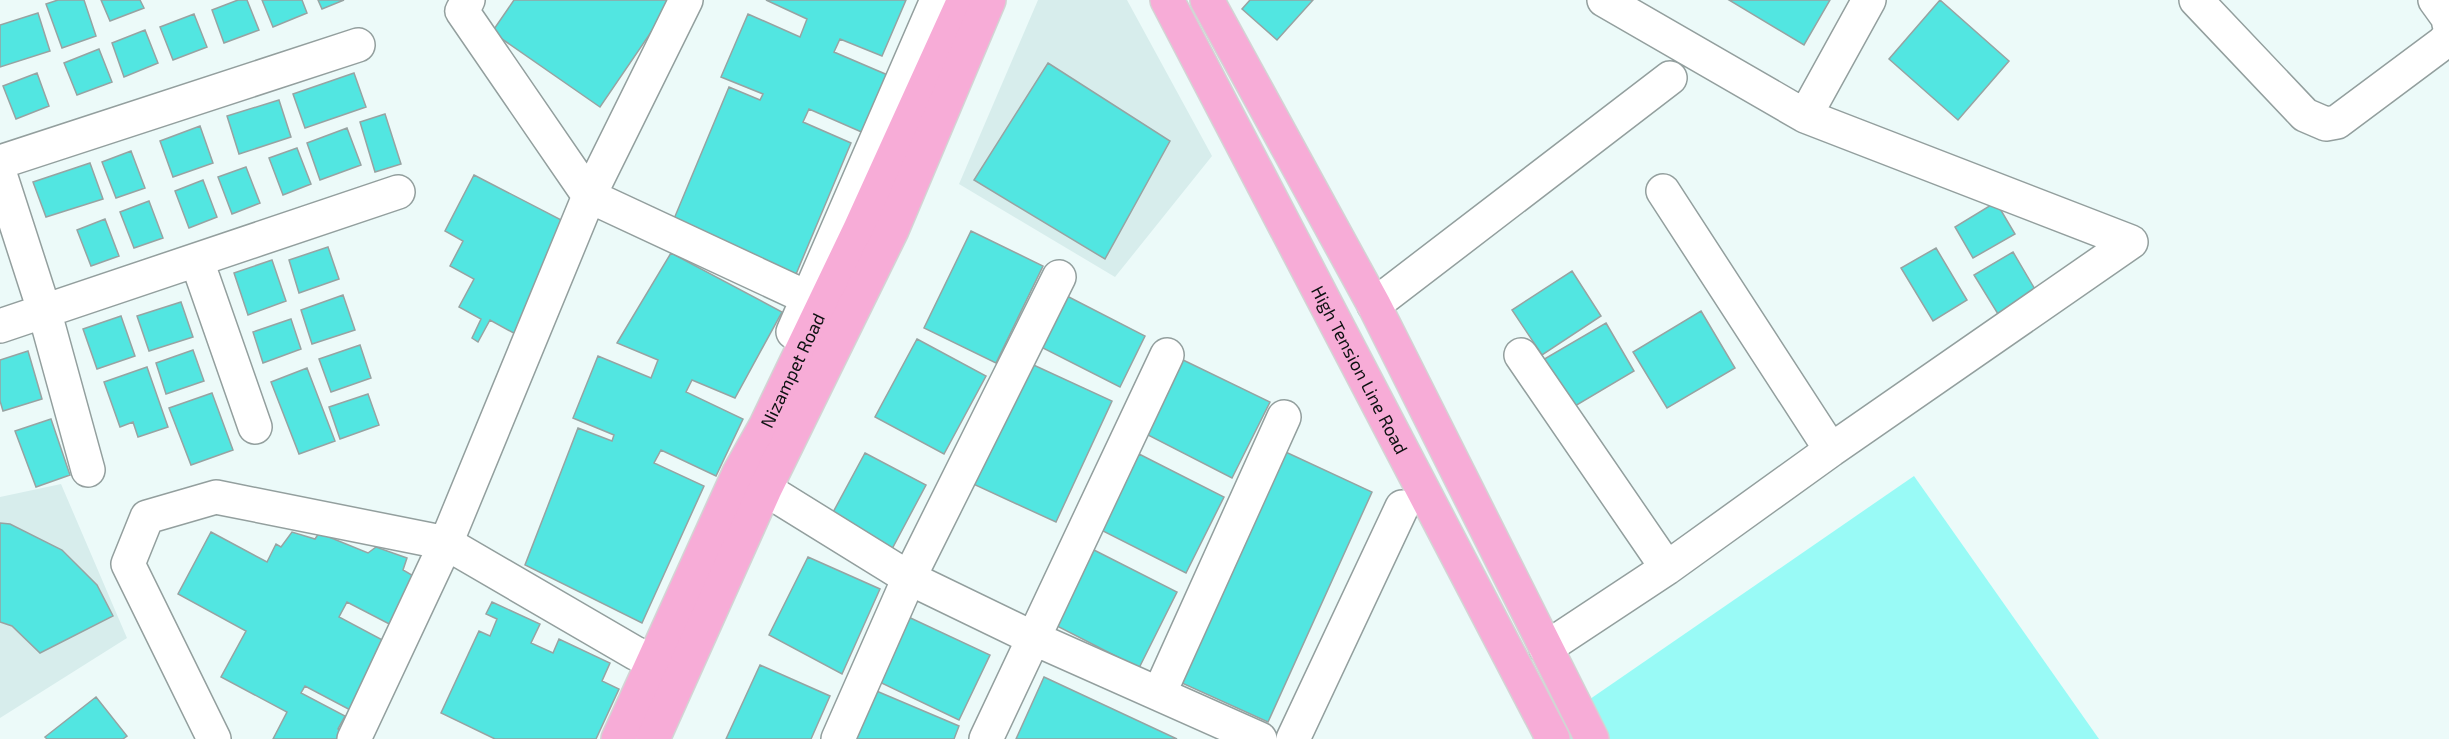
<svg xmlns="http://www.w3.org/2000/svg" width="2449" height="739" font-family="'Exo 2',sans-serif">
  <rect width="100%" height="100%" fill="#ecfaf9"/>
  <path fill="#d7edec" d="M1038,0H1127L1212,156L1115,277L959,184Z
    M61,484L127,638L0,718V497Z"/>
  <path fill="#99faf6" d="M1914,476L2099,739H1532Z"/>
  <path fill="#52e6e1" stroke="#97a3a2" stroke-width="1.5" d="M58,0H84L96,36L62,48L46,4Z
    M101,0H140L144,8L110,21Z
    M238,0H247L259,30L224,43L212,10Z
    M262,0H302L307,13L273,27Z
    M318,0H344L322,9Z
    M514,0H673L600,107L492,32Z
    M766,0H906L882,56L840,39L834,52L890,76L866,134L809,109L803,122L851,143L794,279L671,226L729,87L760,100L763,94L721,77L748,14L800,37L807,19Z
    M1250,0H1313L1277,40L1242,9Z
    M1729,0H1830L1804,45Z
    M1940,0L2009,61L1958,120L1889,59Z
    M38,13L50,51L0,67V25Z
    M194,14L207,47L173,60L160,27Z
    M145,30L158,63L124,77L112,43Z
    M99,49L112,82L77,95L64,63Z
    M1048,63L1170,141L1105,259L974,180Z
    M37,73L49,106L16,119L3,86Z
    M354,73L366,107L305,128L293,94Z
    M279,100L291,137L239,154L227,116Z
    M385,114L401,164L375,172L360,122Z
    M200,126L213,163L173,177L160,141Z
    M347,128L361,165L320,180L307,143Z
    M297,148L311,184L283,195L269,158Z
    M131,151L145,188L116,198L102,162Z
    M90,163L103,199L46,217L33,182Z
    M246,167L260,203L232,214L218,177Z
    M474,175L571,225L519,336L490,320L478,342L472,338L481,319L459,307L474,279L450,266L463,241L445,231Z
    M203,180L217,217L189,228L175,191Z
    M149,201L163,238L134,248L120,212Z
    M1996,202L2015,234L1973,258L1955,227Z
    M105,219L119,256L91,266L77,230Z
    M971,231L1043,266L996,363L924,328Z
    M328,247L339,279L299,293L289,260Z
    M1936,248L1967,300L1933,321L1901,268Z
    M2013,252L2036,291L1998,314L1974,275Z
    M671,253L782,312L735,398L692,380L686,392L743,419L716,476L661,450L654,463L704,486L642,623L525,565L578,428L612,441L614,435L573,418L598,356L651,378L658,360L617,343Z
    M272,260L286,301L248,315L234,273Z
    M1572,271L1601,316L1542,355L1512,310Z
    M1063,294L1145,336L1120,387L1037,345Z
    M343,295L355,330L312,344L301,310Z
    M181,302L193,337L149,351L137,316Z
    M1701,311L1735,368L1667,408L1633,352Z
    M121,316L135,356L97,369L83,329Z
    M291,319L301,349L263,363L253,332Z
    M1606,323L1634,371L1570,409L1541,361Z
    M917,339L986,376L944,454L875,417Z
    M360,345L371,378L331,392L319,359Z
    M193,350L204,381L166,394L156,363Z
    M28,351L42,399L3,411L0,401V360Z
    M1181,359L1270,402L1232,478L1146,434Z
    M1027,362L1112,401L1056,522L971,483Z
    M147,367L168,427L138,437L133,422L120,427L104,382Z
    M307,368L335,441L299,454L271,382Z
    M212,393L233,450L191,465L169,408Z
    M368,394L379,425L340,439L329,407Z
    M51,419L70,475L36,487L15,431Z
    M1277,448L1372,492L1268,722L1173,679Z
    M865,453L926,485L892,549L831,516Z
    M1139,454L1224,497L1186,573L1101,530Z
    M0,523L10,524L62,550L97,585L113,616L40,653L12,626L0,622Z
    M211,532L267,562L276,544L281,547L292,532L315,539L319,533L368,553L376,547L407,558L403,570L422,581L397,628L347,602L339,617L390,644L354,712L305,686L301,693L345,716L338,729L349,734L347,739H273L287,712L221,677L246,631L178,594Z
    M1092,549L1177,592L1139,668L1055,625Z
    M808,557L880,589L842,674L769,635Z
    M492,602L540,624L531,643L553,653L559,639L610,663L602,681L619,689L596,739H495L441,713L479,631L490,636L497,619L486,614Z
    M902,614L990,655L959,720L871,678Z
    M760,665L830,696L811,739H726Z
    M1044,677L1177,739H1016Z
    M867,687L959,726L954,739H846Z
    M96,697L127,736L123,739H47L45,737Z"/>
  <g fill="none" stroke-linecap="round" stroke-linejoin="round">
    <defs>
      <path id="minor" d="M468,0L462,11L589,196L823,305
        M1604,0L1805,116
        M2196,0L2305,115L2326,124L2337,122L2443,43L2449,36
        M2435,0L2448,18L2449,24
        M0,162L358,45
        M0,174L44,310L88,470
        M1663,191L1831,450L2131,242L1805,116L1869,0
        M197,261L255,427
        M1374,305L1670,78
        M0,326L398,192
        M793,332L937,0
        M1521,355L1667,568
        M741,474L909,578L1033,638L1260,739
        M1546,648L1667,568L1831,450
        M1159,694L1284,417
        M214,739L128,564L147,517L216,497L446,543L635,653L652,661
        M354,739L446,543L589,196L686,0
        M838,739L909,578L1059,277
        M986,739L1167,355
        M1293,739L1402,507"/>
      <g id="major">
        <path id="s1" d="M1167,0L1553,739"/>
        <path d="M1207,0L1374,305L1592,739"/>
        <path id="s2" d="M618,739L739,473L766,425L860,229L964,0"/>
        <path d="M653,739L765,489L892,230L989,0"/>
      </g>
    </defs>
    <use href="#minor" stroke="#939f9e" stroke-width="36"/>
    <use href="#major" stroke="#d3d4d4" stroke-width="36"/>
    <use href="#minor" stroke="#fff" stroke-width="33"/>
    <use href="#major" stroke="#f7acd7" stroke-width="33"/>
  </g>
  <g text-anchor="middle" dominant-baseline="central" stroke-width="5" stroke-linejoin="round" paint-order="stroke">
    <g font-size="18" fill="#0d1111" stroke="#ecfaf9">
      <text stroke="none"><textPath href="#s2" startOffset="408">Nizampet Road</textPath></text>
      <text stroke="none"><textPath href="#s1" startOffset="417">High Tension Line Road</textPath></text>
    </g>
  </g>
</svg>
